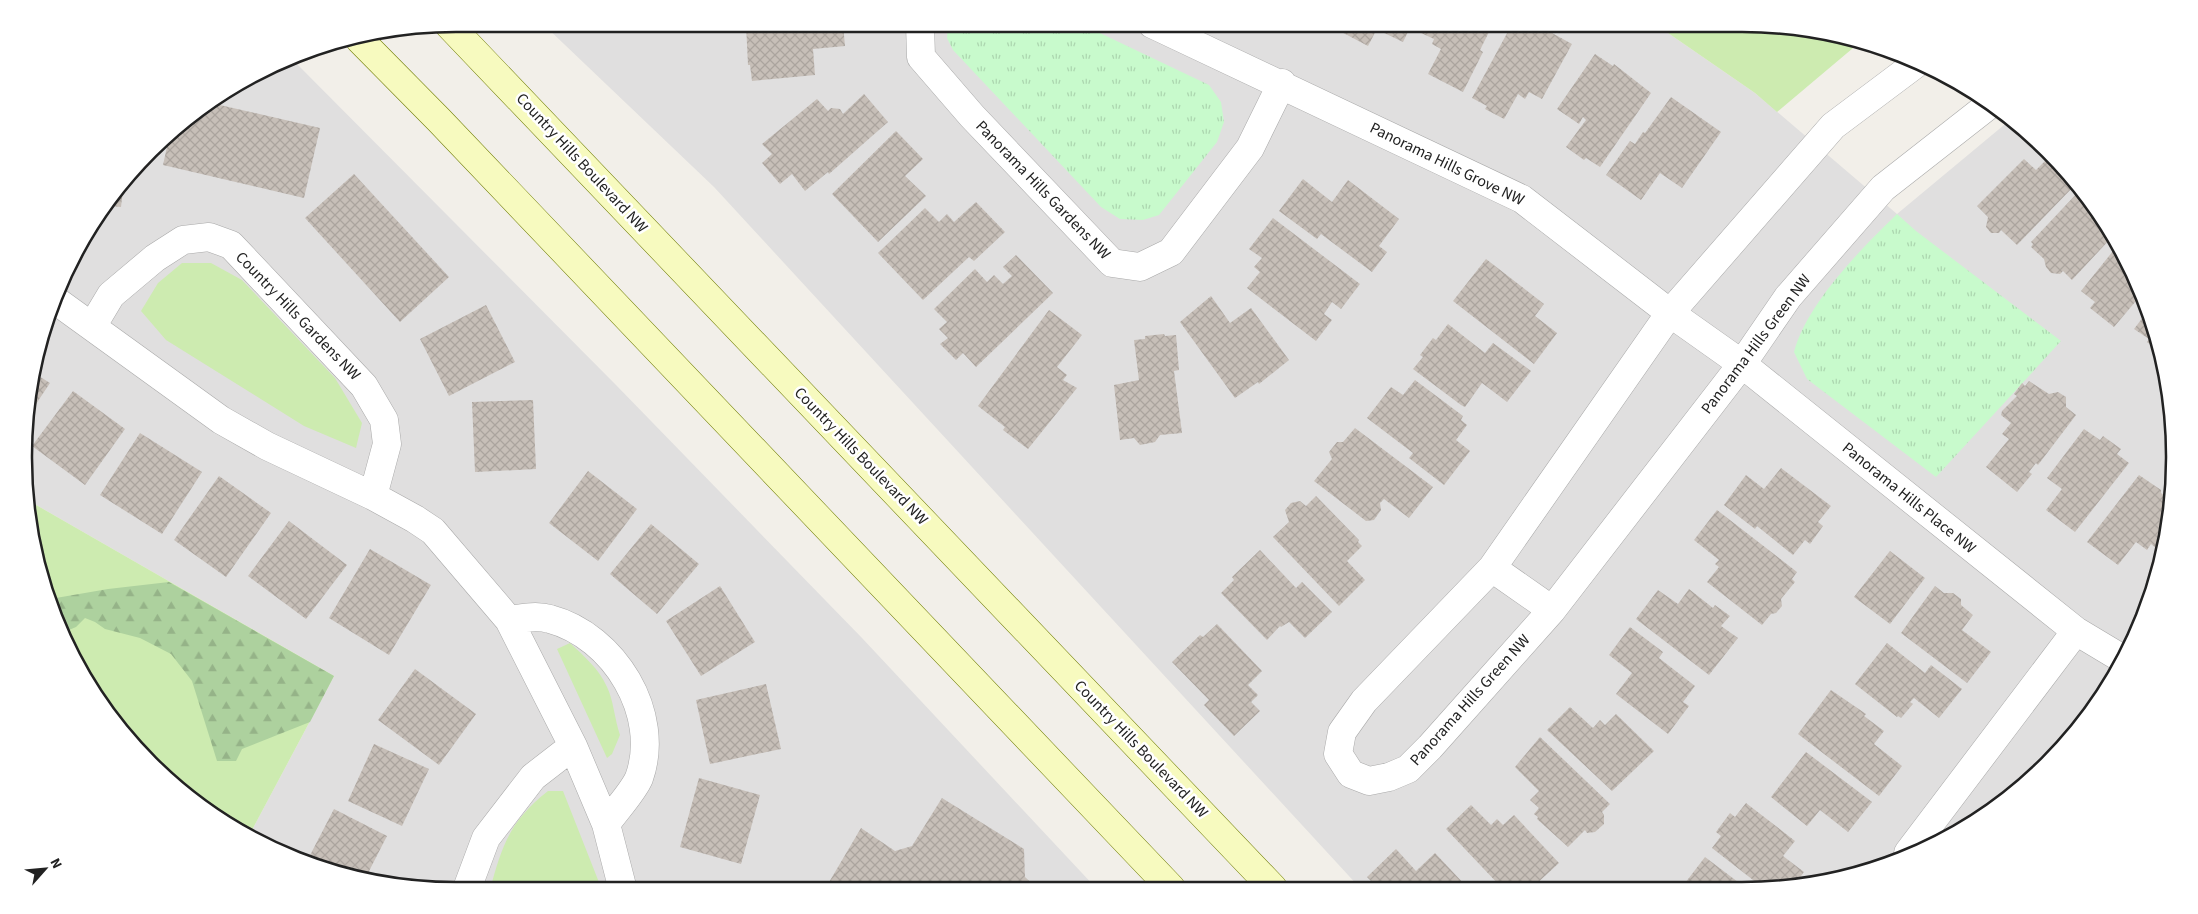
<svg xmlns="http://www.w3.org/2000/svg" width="2198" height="914" font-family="'Source Sans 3',sans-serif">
  <defs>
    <pattern id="forest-firs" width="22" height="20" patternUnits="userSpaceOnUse" patternTransform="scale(1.25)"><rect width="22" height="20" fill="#add19e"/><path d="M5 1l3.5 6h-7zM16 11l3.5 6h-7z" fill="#95b388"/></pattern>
    <pattern id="park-tufts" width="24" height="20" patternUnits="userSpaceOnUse" patternTransform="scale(1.25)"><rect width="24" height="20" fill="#c8facc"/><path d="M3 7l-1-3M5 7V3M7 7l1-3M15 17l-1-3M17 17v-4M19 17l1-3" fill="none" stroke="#acd6af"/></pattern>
    <pattern id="building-cross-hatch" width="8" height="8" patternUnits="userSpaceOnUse" patternTransform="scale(1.25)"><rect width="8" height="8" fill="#c7bfb8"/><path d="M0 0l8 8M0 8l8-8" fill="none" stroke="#aba49e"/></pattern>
  </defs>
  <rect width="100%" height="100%" fill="#f2efe9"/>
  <path fill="#e0dfdf" d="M543,24H1655L1755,93L1897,214L2010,120L2026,131L2085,193L2129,265L2159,345L2173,428L2171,513L2151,596L2101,697L2026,783L1932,846L1798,887L1360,888L714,187Z
    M292,59L616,385L862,638L1096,888L457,890L318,867L251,832L334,676L31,502L28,400L47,318L82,241L172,131L240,82Z"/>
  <path fill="#cdebb0" d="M1655,24H1741L1859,43L1777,112L1755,93Z
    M182,263H211L242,280L335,378L362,423L356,448L304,426L166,340L141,311L158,283Z
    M31,502L334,676L251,832L193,801L97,697L57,623L32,542Z
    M570,643C584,656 599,669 607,687C613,698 615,721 620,735L612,754L607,758L557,649Z
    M548,791H563L602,890H490C502,845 510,821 548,791Z"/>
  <path fill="url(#forest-firs)" d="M169,582L334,676L310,722L242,749L236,761H217L192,681L171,654L140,638L105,629L95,622L85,618L76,627L62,633L50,599L108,589Z"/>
  <path fill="url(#park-tufts)" d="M948,24H1081L1209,85L1221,102L1224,122L1217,142L1159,215L1143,220L1120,219L1101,207L953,50L947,38Z
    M1897,214L1916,231L2061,341L1936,477L1807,379L1794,352C1807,303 1861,249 1897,214Z"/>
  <path fill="url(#building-cross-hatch)" d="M746,24H843L845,46L813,49L815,75L752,81L750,65H748Z
    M1334,24H1412L1403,42L1380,31L1382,26L1379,25L1368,46L1332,27Z
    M1419,24H1493L1480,50L1483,52L1463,92L1428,74L1441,49L1432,44L1434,39L1421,33Z
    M1512,24H1553L1555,29L1552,33L1572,44L1542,99L1529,92L1525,99L1518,94L1504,119L1485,109L1487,106L1472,98Z
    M1595,54L1613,66L1614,64L1651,93L1600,167L1586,158L1584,160L1566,147L1586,120L1583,117L1579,124L1557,109Z
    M864,94L888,122L829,174L828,172L805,191L792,174L780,184L762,163L772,154L762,144L817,99L828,111L831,108L840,109L843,114Z
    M1671,97L1721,132L1682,188L1660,173L1641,200L1606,175L1630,141L1635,144L1643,132L1645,133Z
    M211,103L320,128L304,198L163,165L170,133Z
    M896,131L923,159L905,176L926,196L878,242L832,194Z
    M2050,156L2076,184L2017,245L2001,230L1999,233H1991L1986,227L1988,217L1977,206L2024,159L2036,170Z
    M354,174L449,277L400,322L305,218Z
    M1303,179L1332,202L1348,180L1399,219L1379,246L1387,252L1372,272L1321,234L1317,239L1279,211Z
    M2081,189L2112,237L2072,280L2063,271L2060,274L2051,273L2046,267L2044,259L2031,247L2033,244L2031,242Z
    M123,190L121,207L110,206Z
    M976,202L1005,232L974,261L969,257L923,300L878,253L925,208L939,222L947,214L954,222Z
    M1273,218L1360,284L1341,309L1332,302L1324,314L1332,320L1316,341L1247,288L1260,272L1254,267L1262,258L1249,249Z
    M2117,246L2129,265L2141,295L2114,327L2090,308L2095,302L2081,291Z
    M1016,255L1053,293L976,367L963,353L956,360L940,344L948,338L939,329L947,322L934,309L975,269L987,282L994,275L1003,284L1012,276L1003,267Z
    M1486,259L1544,304L1535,316L1557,333L1534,364L1453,301Z
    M1211,296L1230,323L1251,308L1289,360L1259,384L1258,382L1235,398L1180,322Z
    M486,305L515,362L449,396L420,339Z
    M1049,310L1082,335L1057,367L1067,375L1063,380L1077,388L1028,449L1003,430L1005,427L978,406Z
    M2147,312L2159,345L2161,353L2147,342L2149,339L2134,329Z
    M1448,324L1485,353L1493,343L1531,371L1507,402L1482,383L1465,407L1461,405L1413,369L1423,357L1420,355L1433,338L1436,340Z
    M1164,334L1165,336L1176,335L1179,370L1174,371L1182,433L1160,435L1155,442L1140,445L1134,438L1120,440L1114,385L1139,380L1134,340L1145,339V336Z
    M34,373L50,383L28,416L27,400Z
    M1415,380L1463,416L1461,420L1467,425L1456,440L1470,451L1444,485L1409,458L1413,453L1367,418L1391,387L1403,395Z
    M2029,381L2049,394L2058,392L2066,397V407L2076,415L2038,465L2036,463L2029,472L2032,474L2017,492L1986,467L2009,439L2002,434L2011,423L2001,415L2002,411L2017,396L2014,394L2022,383L2025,386Z
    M73,391L125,429L85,485L32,446Z
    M533,400L536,469L475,472L472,402Z
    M1355,428L1433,487L1409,518L1384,499L1380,503L1381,510L1374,520L1366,521L1314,481L1332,459L1329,452L1337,442H1343Z
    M2084,429L2100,440L2103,436L2121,449L2117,454L2129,463L2075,532L2046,510L2062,489L2047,478Z
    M140,433L202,472L162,534L100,495Z
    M1781,468L1831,506L1818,522L1823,526L1810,544L1805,540L1793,555L1757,526L1755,529L1724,505L1746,475L1764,489Z
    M588,471L637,509L598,561L549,523Z
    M2139,475L2161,490V493L2171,501V513L2166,535L2156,548L2151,544L2147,550L2136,542L2118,565L2087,542Z
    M219,476L271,513L226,577L174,540Z
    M1316,496L1359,540L1358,542L1362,546L1347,561L1365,580L1339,606L1273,537L1289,522L1285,510L1291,503L1300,501L1306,506Z
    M1717,510L1797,572L1792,579L1795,582L1781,599L1782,606L1776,613L1771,614L1762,625L1707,582L1719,567L1715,564L1719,560L1694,540Z
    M289,521L347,565L306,619L248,576Z
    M651,524L699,564L657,614L610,574Z
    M370,549L431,585L389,655L329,618Z
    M1260,550L1296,588L1302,582L1332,612L1305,638L1289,622L1281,627L1280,626L1267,640L1221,593L1234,580L1232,577Z
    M1890,551L1925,578L1890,624L1854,597Z
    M720,586L755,642L701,676L666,621Z
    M1935,586L1944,593H1953L1961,599V605L1973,615L1962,630L1991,652L1967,683L1901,633Z
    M1689,589L1713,608L1715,605L1730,616L1721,626L1738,638L1709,675L1636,619L1658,590L1678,604Z
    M1217,624L1262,671L1248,685L1258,695L1251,702L1260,711L1234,736L1204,705L1209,700L1172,662L1200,635L1203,637Z
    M1630,627L1663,652L1659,658L1695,686L1683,702L1689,706L1668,734L1616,694L1632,673L1609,655Z
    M1887,643L1925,673L1931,665L1962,689L1939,718L1914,698L1910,702L1913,704L1901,718L1898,716L1897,717L1855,684Z
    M415,669L476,714L439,765L378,720Z
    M766,684L781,749L710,764L696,700Z
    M1831,690L1866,714L1864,716L1884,731L1874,744L1902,766L1879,796L1798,734Z
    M1570,707L1593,728L1600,720L1605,725L1616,714L1654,751L1612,791L1547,730Z
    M1540,737L1610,804L1602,812L1604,815V824L1595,832L1587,833L1585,830L1568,847L1537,819L1538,817L1534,814L1539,808L1530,800L1539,791L1515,767Z
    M374,744L429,769L402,826L348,801Z
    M1806,752L1872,802L1848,832L1820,810L1807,826L1771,797Z
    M699,778L760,795L741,864L680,847Z
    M942,798L1024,849L1025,877L1038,889H825L861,828L895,851L912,846Z
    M1746,803L1795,841L1783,856L1804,872L1793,887H1762L1712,848L1721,836L1716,832L1730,813L1735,817Z
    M1471,805L1491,825L1497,819L1503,825L1514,815L1559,863L1533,887H1501L1446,829Z
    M334,809L387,836L367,875L318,867L307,861Z
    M1396,849L1416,871L1435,853L1467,887L1378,888L1367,877Z
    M1705,857L1738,882L1745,887H1682Z"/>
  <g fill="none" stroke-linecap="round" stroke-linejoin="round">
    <defs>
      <path id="street" d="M920,24L921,57L972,116L1112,263L1140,267L1171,252L1250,148L1282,83
        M1152,24L1522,199L1670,313L1742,364L2076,631L2121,658
        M1917,63L1833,126L1670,313L1492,568L1364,701L1342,732L1338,754L1351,774L1369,781L1389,777L1408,769L1430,747L1552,610L1742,364L1788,297L1883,188L1989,105
        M55,300L221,420L267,446L373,496L415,519L433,531L509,620L573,746L606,824L623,890
        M93,325L111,295L155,258L183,240L209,237L231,245L364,386L384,420L387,444L373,496
        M1492,568L1552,610
        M509,620C522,618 537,615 550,619C614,636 662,714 639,778C633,792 615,811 606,824
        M1908,853L2076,631
        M469,890L468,886L486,838L533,777L573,746"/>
      <path id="secondary" d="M449,25L1273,888
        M360,40L439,120L1171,888"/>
    </defs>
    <use href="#street" stroke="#a9a9a9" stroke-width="29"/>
    <use href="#secondary" stroke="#707d05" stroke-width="29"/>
    <use href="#street" stroke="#fff" stroke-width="28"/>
    <use href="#secondary" stroke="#f7fabf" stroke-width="28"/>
  </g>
  <g text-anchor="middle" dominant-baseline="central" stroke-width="5" stroke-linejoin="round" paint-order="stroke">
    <g font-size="16" fill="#222" stroke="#fff">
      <text transform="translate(582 163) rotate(47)">Country Hills Boulevard NW</text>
      <text transform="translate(1447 164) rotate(26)">Panorama Hills Grove NW</text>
      <text transform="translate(1043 190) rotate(46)">Panorama Hills Gardens NW</text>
      <text transform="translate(298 316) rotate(46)">Country Hills Gardens NW</text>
      <text transform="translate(1756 344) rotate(-53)">Panorama Hills Green NW</text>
      <text transform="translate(861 456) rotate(46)">Country Hills Boulevard NW</text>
      <text transform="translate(1909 498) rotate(39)">Panorama Hills Place NW</text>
      <text transform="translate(1470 700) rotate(-48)">Panorama Hills Green NW</text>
      <text transform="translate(1141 749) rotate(46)">Country Hills Boulevard NW</text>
    </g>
  </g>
  <path d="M0 0H2198V914H0ZM456 32H1742A424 424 0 0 1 2166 456V458A424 424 0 0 1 1742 882H456A424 424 0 0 1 32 458V456A424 424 0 0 1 456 32Z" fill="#fff" fill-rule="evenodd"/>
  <path fill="none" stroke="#222" stroke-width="2.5" d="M456 32H1742A424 424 0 0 1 2166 456V458A424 424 0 0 1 1742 882H456A424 424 0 0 1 32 458V456A424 424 0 0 1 456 32Z"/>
  <g transform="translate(45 869) rotate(63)" stroke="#ffffff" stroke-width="4" paint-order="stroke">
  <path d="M0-4L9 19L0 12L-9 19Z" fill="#222222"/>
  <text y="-8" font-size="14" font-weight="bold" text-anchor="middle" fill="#222222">N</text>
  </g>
</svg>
